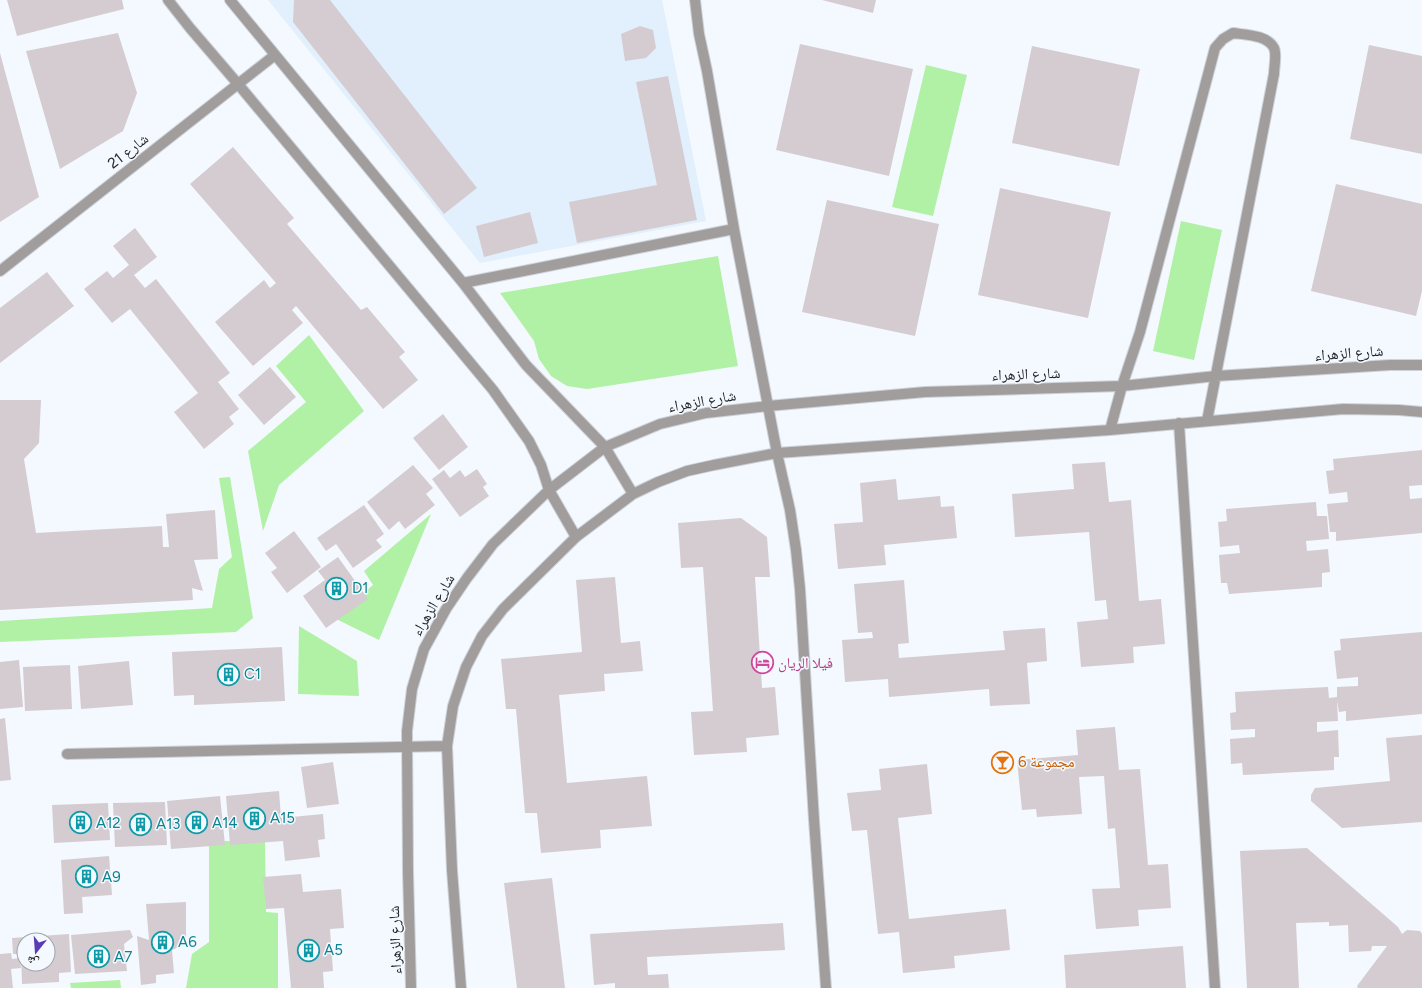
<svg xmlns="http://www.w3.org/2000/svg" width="1422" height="988" font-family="Figtree,'Noto Naskh Arabic',sans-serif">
  <rect width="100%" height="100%" fill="#f3f9fe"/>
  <path fill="#e2effc" d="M268,0H662L706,221L480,263Z"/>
  <path fill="#b1f1a5" d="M926,65L967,75L933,216L892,207Z
    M1181,221L1222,230L1194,360L1153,351Z
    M718,256L738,366L587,389L567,386L551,376L539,359L534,341L500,293Z
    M309,335L364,411L279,485L263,531L248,451L306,402L276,366Z
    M230,477L253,618L236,632L0,642V621L212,608L219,569L232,557L219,478Z
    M431,514L379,640L334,618L373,585L364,571Z
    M299,626L357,661L359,696L298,694Z
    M209,841H265L266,912L278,913V988H186L192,954L209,942Z
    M120,980L121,988H71L70,983Z"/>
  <path fill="#d5ccd1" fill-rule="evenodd" d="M7,0H122L124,9L17,36Z
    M294,0H330L477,188L444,214L293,22Z
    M822,0H876L873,13Z
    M640,26L653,30L656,48L646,58L625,61L621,34Z
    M118,33L137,93L123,131L60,169L26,51Z
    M800,44L913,69L889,176L776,150Z
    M1369,45L1422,56V154L1350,139Z
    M1032,46L1140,69L1119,166L1012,143Z
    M0,53L39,197L0,222Z
    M668,76L697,220L577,243L569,202L657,185L636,82Z
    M233,147L294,218L287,224L361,310L367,307L405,352L399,357L418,380L383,409L296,306L292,310L303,323L253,366L215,322L264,280L270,288L276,283L190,184Z
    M1336,184L1422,204V291L1416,316L1311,291Z
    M1000,188L1111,212L1088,318L978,295Z
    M827,200L939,224L915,336L802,312Z
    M530,212L538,243L484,257L476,226Z
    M135,228L157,257L134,275L145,288L156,279L230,373L218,382L239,409L229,417L234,424L204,449L174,412L198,393L130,309L112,323L84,289L107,271L113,278L129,265L113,246Z
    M47,272L74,306L0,363V308Z
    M270,367L296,397L264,425L238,395Z
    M0,400H41L39,443L24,459L36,533L162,526L163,547H169L166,514L215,510L218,559L194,560L203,591L192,588L193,600L0,610Z
    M443,414L468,447L439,470L413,438Z
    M1422,450V485L1409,486L1410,499L1422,498V533L1336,541V532H1330L1327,504L1348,502L1347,492L1329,494L1326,471L1334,470L1333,459Z
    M1105,462L1109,502L1131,500L1139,601L1161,599L1165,644L1133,647L1134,663L1081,667L1077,622L1108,619L1106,600L1095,601L1089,532L1015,537L1012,494L1074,489L1072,464Z
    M413,465L433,488L426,494L435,505L405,529L399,521L389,530L367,502Z
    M477,469L487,484L483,487L489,496L460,517L432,479L444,470L450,478L460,470L465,477Z
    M896,479L898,500L940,496L941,507L954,506L957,538L884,545L886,565L838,569L834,524L863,522L860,483Z
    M1316,502L1317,516H1327L1329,539L1306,541L1307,551L1328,549L1330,572L1322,573V587L1229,594L1227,583H1221L1219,555L1240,553L1239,545L1220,547L1218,522L1227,521L1226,509Z
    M364,505L384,534L376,540L382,547L353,568L336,544L326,551L317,538Z
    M741,518L767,537L770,577H755L762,688L775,687L779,735L746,738L747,752L694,755L691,712L713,711L703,567L681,568L678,523Z
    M294,531L321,567L287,593L271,572L277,568L265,553Z
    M338,557L368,599L326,628L303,596L325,580L318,571Z
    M615,577L621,643L640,641L643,671L604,674L605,691L559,695L567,783L647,776L652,826L600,830L601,848L541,853L537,813H525L516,709H506L501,659L582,652L576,580Z
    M904,580L909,643L898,644L899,658L1005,650L1003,631L1045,628L1047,661L1027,663L1030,704L990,706L989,689L889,697L888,679L845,682L842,640L873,638L872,632L858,633L854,584Z
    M1422,632V714L1346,721V711L1339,712L1337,701L1338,721L1317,722V732L1338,730L1339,757H1334V770L1243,775L1242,763L1231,764L1230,739L1255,737V729L1231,730L1230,713L1236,712L1235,692L1328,687L1329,698L1337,697V687L1358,686V677L1337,679L1334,651L1341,650L1340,639Z
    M282,647L285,701L194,705V695L174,696L172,652Z
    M19,660L23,707L0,709V662Z
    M129,661L133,705L81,709L78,666Z
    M70,665L72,709L25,711L23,667Z
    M5,718L11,780L0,781V719Z
    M1115,727L1119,770L1140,769L1148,865L1168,864L1171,908L1138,910L1139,926L1096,929L1092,889L1120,888L1115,828L1108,829L1104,776L1079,777L1082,814L1037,817L1036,809L1022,810L1017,760L1078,755L1076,730Z
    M1422,735V822L1342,828L1311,801V795L1315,788L1390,781L1386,738Z
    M333,762L339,804L307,808L301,767Z
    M927,764L932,814L898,818L909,919L1006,909L1010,950L954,956L955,968L903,973L899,932L878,934L867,830L852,831L847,793L881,790L879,769Z
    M279,791L281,818L323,814L325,839L318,840L320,857L285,861L283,841L230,845L226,796Z
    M220,796L225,845L171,849L167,801Z
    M165,802L167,845L115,847L113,803Z
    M108,803L110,840L54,843L52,805Z
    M1307,848L1398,927L1402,934L1407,930L1420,931L1422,934V988H1358L1357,986L1387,946H1372L1371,951L1349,952L1348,925L1329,926V922L1296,923L1299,988H1247L1240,851Z
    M109,856L112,895L82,897L83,913L64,914L61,860Z
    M301,874L303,892L341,889L344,928L330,929L333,971L323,972L324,988H291L284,908L266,909L263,877Z
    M552,878L565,988H517L504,883Z
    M186,902V944L172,950L174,973L156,975V983L141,985L137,936L149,940L146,904Z
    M783,923L785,950L647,957L648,975L668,974L669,988H615V983L594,985L590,934Z
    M130,930L133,937L124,944L127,971L75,974L71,935Z
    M69,934L71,972L59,973V982L22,984L21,954H13L12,938ZM24,940H48V964H24Z
    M1183,946L1186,988H1066L1064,955Z
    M11,953L12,959L20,958L21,968L11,969L13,988H0V954Z"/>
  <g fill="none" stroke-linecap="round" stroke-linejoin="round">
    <defs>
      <path id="street" d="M168,0L190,28L238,84L493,390L529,441L541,465L549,490L576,537
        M230,0L463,283L526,365L605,447L633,494
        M695,0L699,34L707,71L734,229L777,453L790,510L796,550L800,589L814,820L826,988
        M0,271L275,55
        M463,283L734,229
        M1179,423L1215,988
        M1110,430L1122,386L1140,332L1215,48L1223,39L1233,33C1247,35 1267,35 1274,48C1277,55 1274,67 1274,74L1207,421
        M67,754L447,746
        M411,988L408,872L407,731L412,689L424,649L446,609L467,578L493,544L549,490L605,447L660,424L706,413L768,406L925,392L1122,386L1216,376L1390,365H1422
        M461,988L452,870L447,746L453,706L466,667L482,636L503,609L576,537L633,494L658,482L687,471L714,465L777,453L1110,430L1343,409L1399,410L1422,412"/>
    </defs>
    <use href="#street" stroke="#ced3d8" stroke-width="12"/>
    <use href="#street" stroke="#a29d9d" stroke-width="10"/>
  </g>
  <defs>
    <symbol id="building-ring" viewBox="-11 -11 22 22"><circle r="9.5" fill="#f3f9fe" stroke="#0f9aa8" stroke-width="1.5"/><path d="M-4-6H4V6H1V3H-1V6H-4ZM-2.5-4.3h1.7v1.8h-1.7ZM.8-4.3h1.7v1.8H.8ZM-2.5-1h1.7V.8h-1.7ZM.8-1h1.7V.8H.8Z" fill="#0f9aa8"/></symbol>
    <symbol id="hotel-ring" viewBox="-11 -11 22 22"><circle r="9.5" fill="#f3f9fe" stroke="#d1479c" stroke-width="1.5"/><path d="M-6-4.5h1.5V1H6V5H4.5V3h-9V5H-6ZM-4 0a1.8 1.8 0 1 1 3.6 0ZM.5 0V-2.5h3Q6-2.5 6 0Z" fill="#d1479c"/></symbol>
    <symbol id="bar-ring" viewBox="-11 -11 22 22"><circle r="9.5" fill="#f3f9fe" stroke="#e8710a" stroke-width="1.5"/><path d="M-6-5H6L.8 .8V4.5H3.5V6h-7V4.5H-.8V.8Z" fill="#e8710a"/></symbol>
  </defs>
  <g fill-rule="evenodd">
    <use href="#building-ring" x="324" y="576" width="25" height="25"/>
    <use href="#hotel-ring" x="750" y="650" width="25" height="25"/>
    <use href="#building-ring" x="216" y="662" width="25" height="25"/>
    <use href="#bar-ring" x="990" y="750" width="25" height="25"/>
    <use href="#building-ring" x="242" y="806" width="25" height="25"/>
    <use href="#building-ring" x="68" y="810" width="25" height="25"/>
    <use href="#building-ring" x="184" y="810" width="25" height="25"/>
    <use href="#building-ring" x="128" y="812" width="25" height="25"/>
    <use href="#building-ring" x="74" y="864" width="25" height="25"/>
    <use href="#building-ring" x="150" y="930" width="25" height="25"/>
    <use href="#building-ring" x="296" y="938" width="25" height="25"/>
    <use href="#building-ring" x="86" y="944" width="25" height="25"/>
  </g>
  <g text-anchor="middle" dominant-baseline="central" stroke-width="3" stroke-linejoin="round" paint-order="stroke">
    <g font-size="15" fill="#242629" stroke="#f3f9fe">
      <text transform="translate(128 151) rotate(-38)">شارع 21</text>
      <text transform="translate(1349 353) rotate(-4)">شارع الزهراء</text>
      <text transform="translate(1026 374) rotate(-2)">شارع الزهراء</text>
      <text transform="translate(702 401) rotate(-10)">شارع الزهراء</text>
      <text transform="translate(433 605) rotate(-59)">شارع الزهراء</text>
      <text transform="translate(395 940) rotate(-92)">شارع الزهراء</text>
    </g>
    <g font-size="15" fill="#0d838f" stroke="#f3f9fe" text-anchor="start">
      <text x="352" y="588">D1</text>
      <text x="244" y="674">C1</text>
      <text x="270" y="818">A15</text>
      <text x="96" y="823">A12</text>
      <text x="212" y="823">A14</text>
      <text x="156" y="824">A13</text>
      <text x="102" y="877">A9</text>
      <text x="178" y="942">A6</text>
      <text x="324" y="950">A5</text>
      <text x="114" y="957">A7</text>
    </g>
    <g font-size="15" fill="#b23c85" stroke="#f3f9fe" text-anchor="start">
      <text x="778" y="663">فيلا الريان</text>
    </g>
    <g font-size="15" fill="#c56008" stroke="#f3f9fe" text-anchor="start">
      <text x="1018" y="762">مجموعة 6</text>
    </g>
  </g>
  <g transform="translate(36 952) rotate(197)"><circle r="19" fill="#f3f9fe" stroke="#a0a5a9"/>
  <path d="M0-3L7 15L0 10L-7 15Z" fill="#5a3bb3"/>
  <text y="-6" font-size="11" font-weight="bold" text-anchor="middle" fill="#242629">ش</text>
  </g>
</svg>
